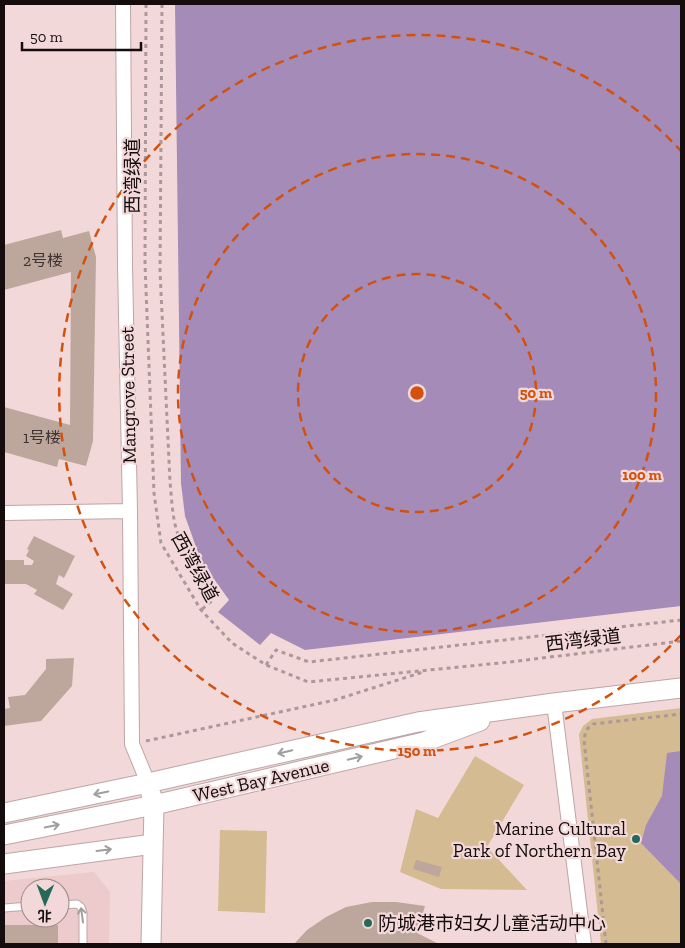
<svg xmlns="http://www.w3.org/2000/svg" width="685" height="948" font-family="'Zilla Slab','Noto Sans SC',serif">
  <rect width="100%" height="100%" fill="#f3d8d9"/>
  <path fill="#edcacb" fill-rule="evenodd" d="M94,872L110,892L109,944H4V881ZM30,888H60V918H30Z"/>
  <path fill="#d5bb91" d="M681,708V944H601L579,734L583,726L592,719Z
    M475,756L524,785L487,847L527,890L441,889L400,872L416,809L438,818Z
    M220,830L267,831L265,913L218,911Z"/>
  <path fill="#a58bb8" d="M175,4H681V606L305,650L271,633L260,645L218,612L229,600L201,561L185,516L181,483Z
    M681,751V884L641,843L646,825L662,796L667,753Z"/>
  <path fill="#bda79d" d="M61,230L63,238L89,231L96,257L93,441L86,466L59,459L57,467L4,452V407L70,425L71,272L4,290V245Z
    M34,536L75,556L64,578L59,575L56,584L73,594L63,610L34,594L37,590L26,584H4V560H24V565H32L34,561L26,556L29,550L27,549Z
    M74,658L72,686L41,721L4,726V709L10,708L8,697L25,695L46,669V659Z
    M416,860L442,867L439,877L413,869Z
    M372,902H396L425,906L417,933L439,944H294L307,930L326,917L346,907Z
    M4,925H58V944H4Z"/>
  <g fill="none" stroke-linecap="round" stroke-linejoin="round">
    <defs>
      <path id="lane" d="M60,905L77,904L81,907L83,913V944
        M4,908L30,906"/>
      <path id="street" d="M123,4L125,266L130,511L132,744L148,783
        M4,513L130,511
        M554,703L584,944"/>
      <path id="secondary" d="M4,813L148,783L418,722L554,703L681,688
        M4,835L154,805L424,742L480,721
        M4,864L153,844
        M151,944L154,805L151,794"/>
    </defs>
    <use href="#lane" stroke="#bea5a6" stroke-width="9"/>
    <use href="#street" stroke="#bea5a6" stroke-width="16"/>
    <use href="#secondary" stroke="#bea5a6" stroke-width="21"/>
    <path stroke="#ad9899" stroke-width="3" stroke-dasharray="4 4" stroke-linecap="butt" d="M146,4L145,264L154,493L161,543L201,610L232,643L266,665L308,682L510,662L681,641
      M162,4L160,271L170,482C172,500 172,520 179,537C187,559 201,579 213,600L201,610
      M266,665L276,650L309,662L681,620
      M146,741L335,700L423,672
      M606,944L584,740L586,730L593,724L681,714"/>
    <use href="#lane" stroke="#fff" stroke-width="7"/>
    <use href="#street" stroke="#fff" stroke-width="14"/>
    <use href="#secondary" stroke="#fff" stroke-width="19"/>
  </g>
  <defs><path id="oneway-shaft" d="M-6 0H5M1.5-3L5.5 0L1.5 3" fill="none" stroke-width="1.6" stroke-linecap="round" stroke-linejoin="round" transform="scale(1.25)"/></defs>
  <g stroke="#a19e9e">
    <use href="#oneway-shaft" transform="translate(285 752) rotate(167)"/>
    <use href="#oneway-shaft" transform="translate(355 758) rotate(-13)"/>
    <use href="#oneway-shaft" transform="translate(101 793) rotate(168)"/>
    <use href="#oneway-shaft" transform="translate(52 826) rotate(-11)"/>
    <use href="#oneway-shaft" transform="translate(104 850) rotate(-7)"/>
    <use href="#oneway-shaft" transform="translate(82 915) rotate(-98)"/>
  </g>
  <g fill="none" stroke="#d3510c" stroke-width="2.5" stroke-dasharray="9 6">
    <circle cx="417" cy="393" r="119"/>
    <circle cx="417" cy="393" r="239"/>
    <path d="M681 635A358 358 0 1 1 681 151"/>
  </g>
  <g fill="#26695a" stroke="#f3d8d9" stroke-width="2">
    <circle cx="636" cy="839" r="5"/>
    <circle cx="368" cy="923" r="5"/>
  </g>
  <g text-anchor="middle" dominant-baseline="central" stroke-width="4.5" stroke-linejoin="round" paint-order="stroke">
    <g font-size="16" fill="#3e3331">
      <text x="43" y="260">2号楼</text>
      <text x="42" y="437">1号楼</text>
    </g>
    <g font-size="19" fill="#140c0d" stroke="#f3d8d9">
      <text transform="translate(132 176) rotate(-90)">西湾绿道</text>
      <text transform="translate(128 395) rotate(-91)">Mangrove Street</text>
      <text transform="translate(195 567) rotate(61)">西湾绿道</text>
      <text transform="translate(583 640) rotate(-7)">西湾绿道</text>
      <text transform="translate(261 780) rotate(-13)">West Bay Avenue</text>
    </g>
    <g font-size="19" fill="#140c0d" stroke="#f3d8d9" text-anchor="end">
      <text x="626" y="828">Marine Cultural<tspan x="626" dy="22">Park of Northern Bay</tspan></text>
      <text x="378" y="923" text-anchor="start">防城港市妇女儿童活动中心</text>
    </g>
  </g>
  <circle cx="417" cy="393" r="8" fill="#d3510c" stroke="#f3d8d9" stroke-width="2.5"/>
  <g font-size="15" text-anchor="middle" font-weight="bold" fill="#d3510c" stroke="#f3d8d9" stroke-width="4.5" stroke-linejoin="round" paint-order="stroke">
    <text x="536" y="398">50 m</text>
    <text x="642" y="480">100 m</text>
    <text x="417" y="756">150 m</text>
  </g>
  <rect width="685" height="948" fill="none" stroke="#140c0d" stroke-width="10"/>
  <g transform="translate(45 903) rotate(181)"><circle r="24" fill="#f3d8d9" stroke="#9a8687"/>
  <path d="M0-4L9 19L0 12L-9 19Z" fill="#26695a"/>
  <text y="-8" font-size="14" font-weight="bold" text-anchor="middle" fill="#140c0d">北</text>
  </g>
  <path d="M22 42v8h119v-8" fill="none" stroke="#140c0d" stroke-width="2.5"/>
  <text x="30" y="42" font-size="15" fill="#140c0d" stroke="#f3d8d9" stroke-width="4" paint-order="stroke">50 m</text>
</svg>
